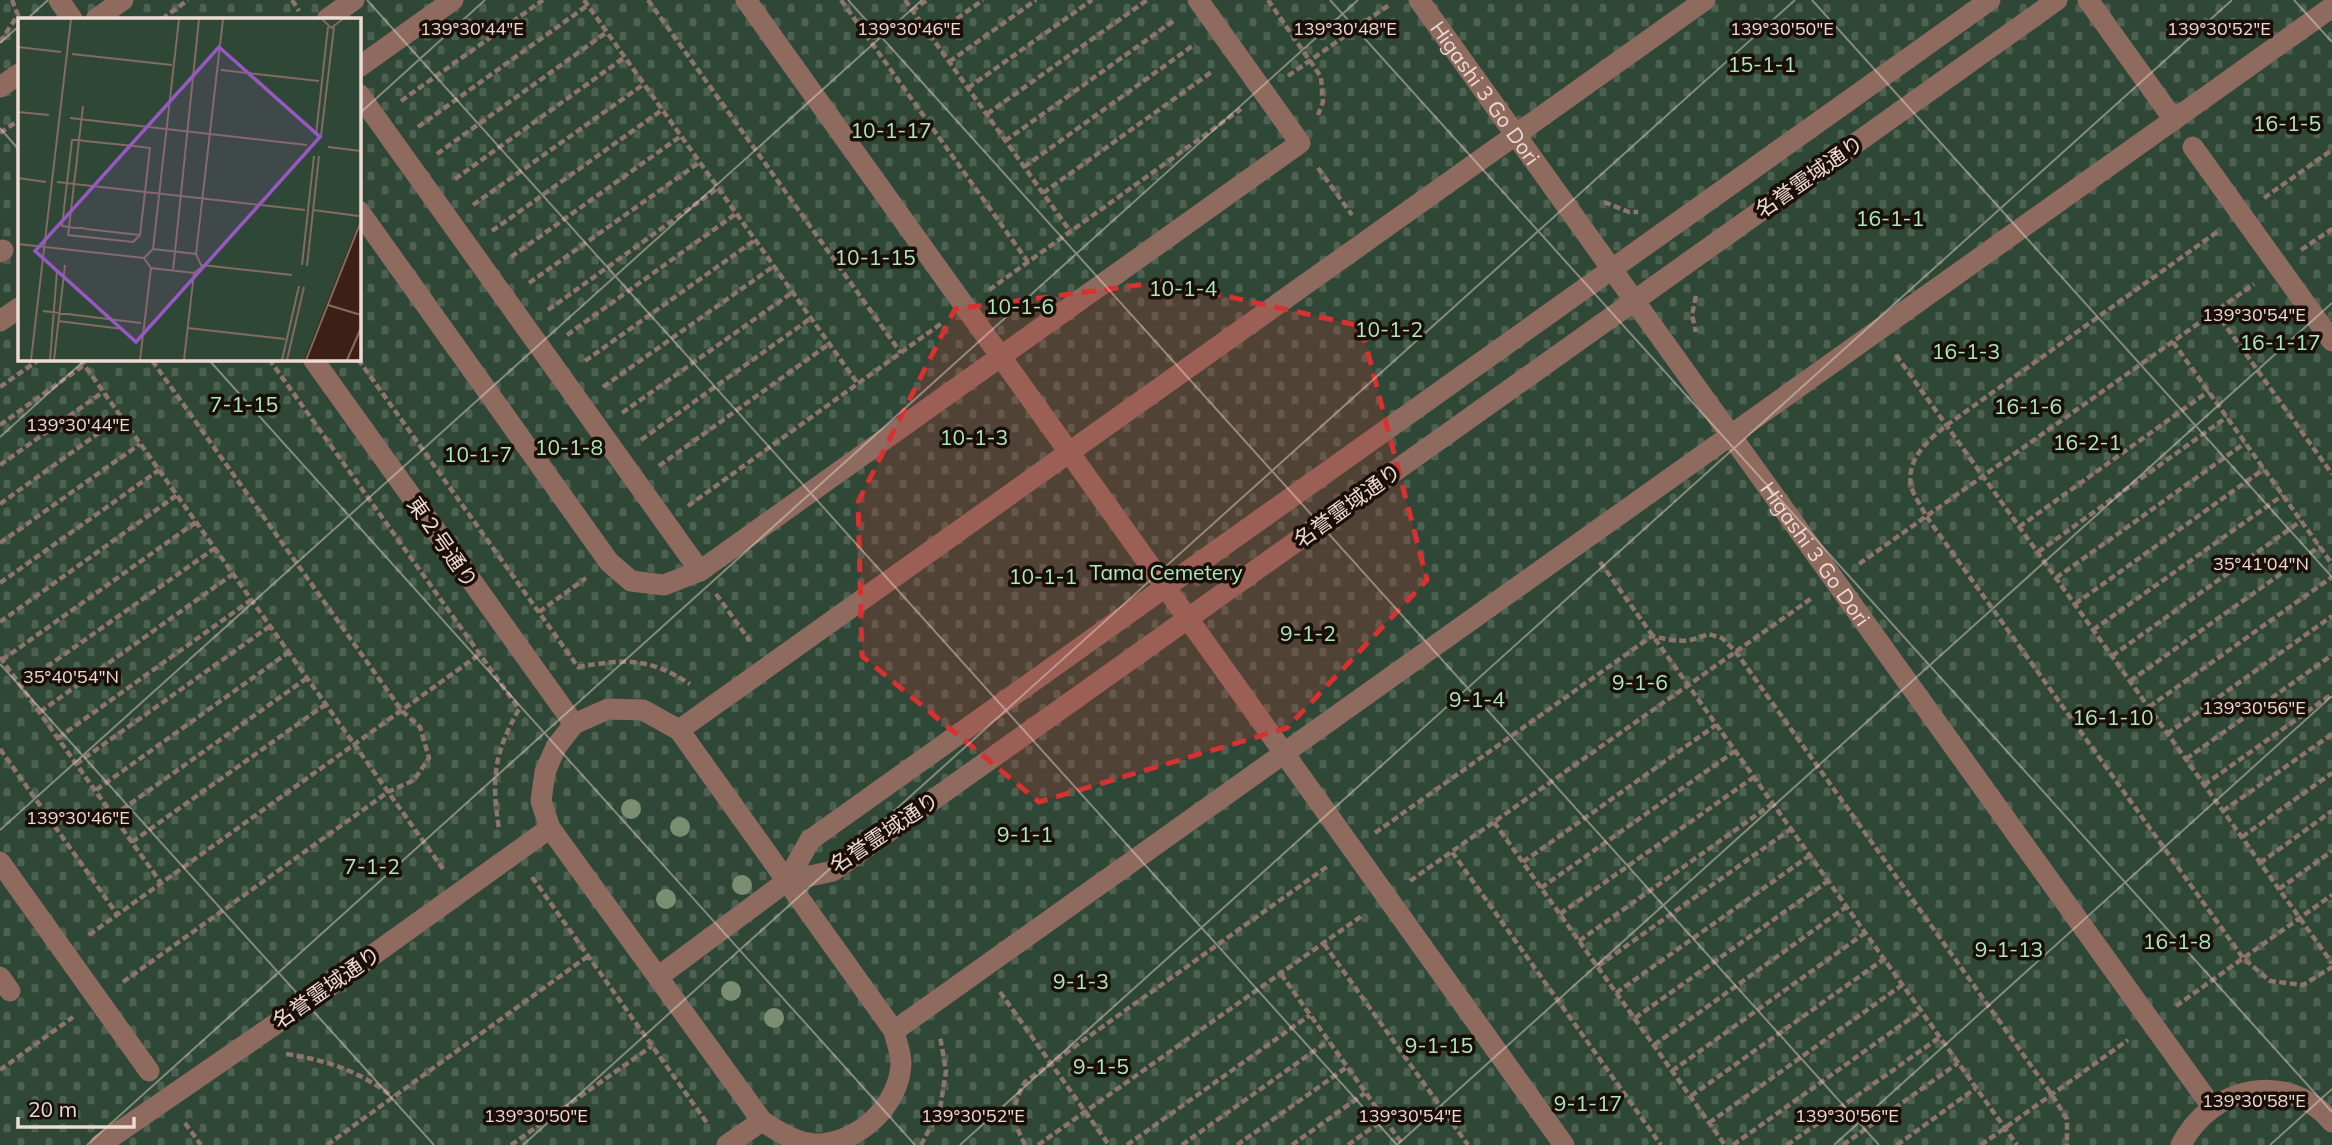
<svg xmlns="http://www.w3.org/2000/svg" width="2332" height="1145" font-family="Mulish,'Noto Sans JP',sans-serif">
  <defs>
    <pattern id="cemetery-stones" width="16" height="16" patternUnits="userSpaceOnUse" patternTransform="scale(1.75)"><rect width="16" height="16" fill="#2f4736"/><path d="M2 7V4a2 2 0 0 1 4 0v3zM10 15v-3a2 2 0 0 1 4 0v3z" fill="#4d6152"/></pattern>
  </defs>
  <rect width="100%" height="100%" fill="#3d2015"/>
  <path fill="url(#cemetery-stones)" fill-rule="evenodd" d="M0,0H2332V1145H0ZM19,19H359V359H19Z"/>
  <g fill="none" stroke-linecap="round" stroke-linejoin="round">
    <path stroke="#8e756c" stroke-width="4.5" stroke-dasharray="7 3.5" stroke-linecap="butt" d="M292,0L299,11
      M584,0L858,384
      M648,0L901,353
      M841,0L1028,262
      M905,0L1070,231
      M1268,0L1321,77L1323,102L1318,115
      M912,11L927,0
      M162,19L188,0
      M931,37L983,0
      M0,42L18,15L12,0
      M949,62L1036,0
      M1288,76L1389,5
      M968,88L1092,0
      M401,101L543,0
      M987,114L1147,0
      M418,127L588,5
      M0,133L19,120
      M1005,141L1176,19
      M437,154L607,32
      M1024,167L1195,44
      M1318,168L1352,215
      M455,179L625,57
      M1043,193L1213,71
      M2264,198L2332,150
      M1604,202L1629,212H1638
      M473,205L644,84
      M492,231L662,110
      M2217,232L1947,425C1928,440 1906,459 1911,486C1913,495 1922,507 1926,516L2243,958L2270,981L2303,985L2332,967
      M2301,250L2332,229
      M511,257L681,136
      M529,283L700,162
      M989,290L1241,109
      M1696,296L1692,315L1696,332
      M548,310L718,188
      M2215,311L2332,474
      M567,335L737,213
      M2173,342L2332,564
      M1896,355L2332,963
      M80,359L443,869
      M269,359L519,709C494,754 491,778 499,829
      M358,359L578,667C625,659 648,657 690,684
      M585,361L755,240
      M0,387L40,359
      M603,387L774,266
      M622,413L793,292
      M0,425L84,365
      M641,440L811,318
      M0,465L103,392
      M659,466L829,344
      M0,504L121,417
      M688,506L942,323
      M2019,527L2209,391
      M0,543L140,444
      M2038,552L2227,417
      M1600,562L2017,1145
      M1859,564L2254,284
      M2056,578L2245,443
      M0,583L159,470
      M716,594L750,641
      M2075,604L2264,469
      M539,612L586,578
      M0,622L177,495
      M2093,630L2283,495
      M2112,656L2301,521
      M0,657L161,883
      M2,660L196,522
      M2130,681L2320,546
      M21,685L215,548
      M2149,707L2332,577
      M40,712L233,574
      M2167,734L2332,616
      M58,738L251,600
      M0,749L117,914
      M2186,759L2332,655
      M76,764L270,626
      M2204,785L2332,694
      M96,790L289,652
      M2223,811L2332,734
      M113,816L307,678
      M1494,822L1725,1145
      M1375,833L1652,636C1674,641 1687,644 1708,634L1722,638L1736,652L2052,1095L2067,1119V1145
      M2242,837L2332,773
      M132,842L326,704
      M1452,852L1661,1145
      M1523,862L1716,725
      M2260,863L2332,811
      M532,877L707,1123
      M1410,881L1812,598
      M1541,888L1735,751
      M2279,889L2332,851
      M1560,914L1754,777
      M89,935L480,654
      M1579,941L1772,804
      M1324,944L1468,1145
      M1598,966L1791,829
      M1281,974L1403,1145
      M123,982L388,792L414,780L429,758L420,727L402,711L151,359
      M1000,992L1109,1145
      M1616,993L1809,856
      M2176,1006L2332,895
      M1635,1018L1828,881
      M1654,1045L1846,907
      M286,1054C327,1060 361,1072 393,1097
      M0,1070L73,1017
      M1672,1071L1865,933
      M1691,1096L1884,959
      M185,1123L201,1145
      M1709,1123L1902,985
      M327,1145L588,956
      M511,1145L652,1046
      M921,1145L940,1109L946,1071L940,1036
      M1025,1145C1012,1119 1010,1108 1025,1082L1328,866
      M1038,1145L1363,915
      M1127,1145L1310,1015
      M1182,1145L1328,1041
      M1237,1145L1347,1067
      M1292,1145L1365,1093
      M1348,1145L1384,1119
      M1733,1145L1921,1011
      M1787,1145L1940,1037
      M1843,1145L1958,1063
      M1897,1145L1976,1088
      M1981,1145L2128,1040"/>
    <g stroke="#8e6b5e" stroke-width="21">
      <path d="M59,0L72,19"/>
      <path d="M746,0L1564,1145"/>
      <path id="s1" d="M1419,0L2212,1107"/>
      <path d="M2088,0L2174,120"/>
      <path d="M96,19L123,0"/>
      <path d="M327,19L354,0"/>
      <path d="M359,67L453,0"/>
      <path d="M0,87L19,74"/>
      <path d="M359,94L700,571"/>
      <path d="M2193,147L2332,341"/>
      <path d="M359,211L609,562L631,581L664,585L700,571L1300,143L1198,0"/>
      <path d="M0,252L3,250"/>
      <path d="M0,321L19,308"/>
      <path d="M313,359L574,724"/>
      <path d="M608,709L643,710L679,730L894,1031C896,1041 901,1053 901,1063C900,1105 857,1145 815,1144C795,1143 778,1131 762,1121L550,828L541,801L545,772L556,747L574,724Z"/>
      <path d="M679,730L1705,0"/>
      <path d="M0,862L149,1071"/>
      <path d="M787,881L810,840L1990,0"/>
      <path d="M0,977L10,991"/>
      <path d="M658,977L787,881L833,871L2057,0"/>
      <path d="M894,1031L2332,7"/>
      <path d="M100,1145L306,1003L550,828"/>
      <path d="M727,1145L762,1121"/>
      <path d="M2181,1145C2211,1086 2287,1069 2332,1122"/>
    </g>
  </g>
  <g fill="#7a8f72">
    <circle cx="631" cy="809" r="10"/>
    <circle cx="680" cy="827" r="10"/>
    <circle cx="742" cy="885" r="10"/>
    <circle cx="666" cy="899" r="10"/>
    <circle cx="731" cy="991" r="10"/>
    <circle cx="774" cy="1018" r="10"/>
  </g>
  <path fill="#d73131" fill-opacity="0.2" stroke="#d73131" stroke-width="5" stroke-dasharray="14 9" stroke-linejoin="round" d="M1162,282L1361,326L1427,580L1287,728L1039,802L862,656L858,502L955,309Z"/>
  <path fill="none" stroke="#efdbd4" stroke-width="2" stroke-opacity="0.45" d="M367,0L1397,1145M848,0L1879,1145M1330,0L2332,1112M1812,0L2332,577M2294,0L2332,42M27,19L48,0M0,43L19,26M359,114L485,0M0,128L19,150M208,359L915,1145M0,437L86,359M0,664L434,1145M0,830L922,0M87,1145L1358,0M523,1145L1795,0M960,1145L2232,0M1397,1145L2332,303M1834,1145L2332,696M2270,1145L2332,1089"/>
  <g text-anchor="middle" dominant-baseline="central" stroke-width="7" stroke-linejoin="round" paint-order="stroke">
    <g font-size="21" fill="#abeabe" stroke="#1a0e09">
      <text x="1762" y="64">15-1-1</text>
      <text x="2287" y="123">16-1-5</text>
      <text x="891" y="130">10-1-17</text>
      <text x="1890" y="218">16-1-1</text>
      <text x="875" y="257">10-1-15</text>
      <text x="1183" y="288">10-1-4</text>
      <text x="1020" y="306">10-1-6</text>
      <text x="1389" y="329">10-1-2</text>
      <text x="2280" y="342">16-1-17</text>
      <text x="1966" y="351">16-1-3</text>
      <text x="244" y="404">7-1-15</text>
      <text x="2028" y="406">16-1-6</text>
      <text x="974" y="437">10-1-3</text>
      <text x="2087" y="442">16-2-1</text>
      <text x="569" y="447">10-1-8</text>
      <text x="478" y="454">10-1-7</text>
      <text x="1166" y="572">Tama Cemetery</text>
      <text x="1043" y="576">10-1-1</text>
      <text x="1308" y="633">9-1-2</text>
      <text x="1640" y="682">9-1-6</text>
      <text x="1477" y="699">9-1-4</text>
      <text x="2113" y="717">16-1-10</text>
      <text x="1025" y="834">9-1-1</text>
      <text x="372" y="866">7-1-2</text>
      <text x="2177" y="941">16-1-8</text>
      <text x="2009" y="949">9-1-13</text>
      <text x="1081" y="981">9-1-3</text>
      <text x="1439" y="1045">9-1-15</text>
      <text x="1101" y="1066">9-1-5</text>
      <text x="1588" y="1103">9-1-17</text>
    </g>
    <g font-size="21" fill="#efdbd4" stroke="#1a0e09">
      <text stroke="none"><textPath href="#s1" startOffset="114">Higashi 3 Go Dori</textPath></text>
      <text transform="translate(1809 176) rotate(-35)">名誉霊域通り</text>
      <text transform="translate(1347 505) rotate(-36)">名誉霊域通り</text>
      <text transform="translate(443 542) rotate(55)">東２号通り</text>
      <text stroke="none"><textPath href="#s1" startOffset="681">Higashi 3 Go Dori</textPath></text>
      <text transform="translate(884 832) rotate(-34)">名誉霊域通り</text>
      <text transform="translate(326 987) rotate(-35)">名誉霊域通り</text>
    </g>
  </g>
  <g transform="translate(18 18)">
    <rect width="343" height="343" fill="#3d2015"/>
    <path d="M0,1H343V199L286,342H0Z" fill="#2f4736"/>
    <path fill="none" stroke="#846b61" stroke-width="2" d="M304,1L313,10L325,1M0,29L43,34M54,36L154,47M203,52L301,63M65,88L61,122L58,150L56,165L55,175L51,209L50,217L115,224L122,217L132,130L116,128L67,123L61,122H54L44,208L51,209L57,210H65L68,211L122,217M0,94L31,97M52,100L289,127M298,117L310,9M303,118L316,9M310,129L343,133M0,160L28,164M39,164L287,192M295,192L341,198M0,226L126,240M135,231L161,1M135,231L178,236L184,249L176,255L133,250L126,240ZM178,236L205,1M184,247L274,257M284,247L296,138M289,248L301,138M155,253L181,1M310,287L343,297M25,293L123,305M40,303L105,311M170,310L267,321M13,342L53,1M32,342L39,253M36,342L47,247M122,342L133,250M166,342L176,255M264,342L281,268M269,342L286,269M288,342L343,203M329,342L343,310"/>
    <path fill="#9858c4" fill-opacity="0.15" stroke="#9858c4" stroke-width="3.5" d="M201,29L302,119L118,324L17,233Z"/>
    <rect width="343" height="343" fill="none" stroke="#efdbd4" stroke-width="3.5"/>
  </g>
  <g font-size="18" text-anchor="middle" fill="#efdbd4" stroke="#1a0e09" stroke-width="7" stroke-linejoin="round" paint-order="stroke">
    <text x="472" y="35">139°30'44"E</text>
    <text x="1345" y="35">139°30'48"E</text>
    <text x="909" y="35">139°30'46"E</text>
    <text x="1782" y="35">139°30'50"E</text>
    <text x="2219" y="35">139°30'52"E</text>
    <text x="2254" y="321">139°30'54"E</text>
    <text x="78" y="431">139°30'44"E</text>
    <text x="2261" y="570">35°41'04"N</text>
    <text x="71" y="683">35°40'54"N</text>
    <text x="2254" y="714">139°30'56"E</text>
    <text x="78" y="824">139°30'46"E</text>
    <text x="2254" y="1107">139°30'58"E</text>
    <text x="536" y="1122">139°30'50"E</text>
    <text x="973" y="1122">139°30'52"E</text>
    <text x="1410" y="1122">139°30'54"E</text>
    <text x="1847" y="1122">139°30'56"E</text>
  </g>
  <path d="M18 1117v10h116v-10" fill="none" stroke="#efdbd4" stroke-width="3.5"/>
  <text x="28" y="1117" font-size="21" fill="#efdbd4" stroke="#1a0e09" stroke-width="5" paint-order="stroke">20 m</text>
</svg>
